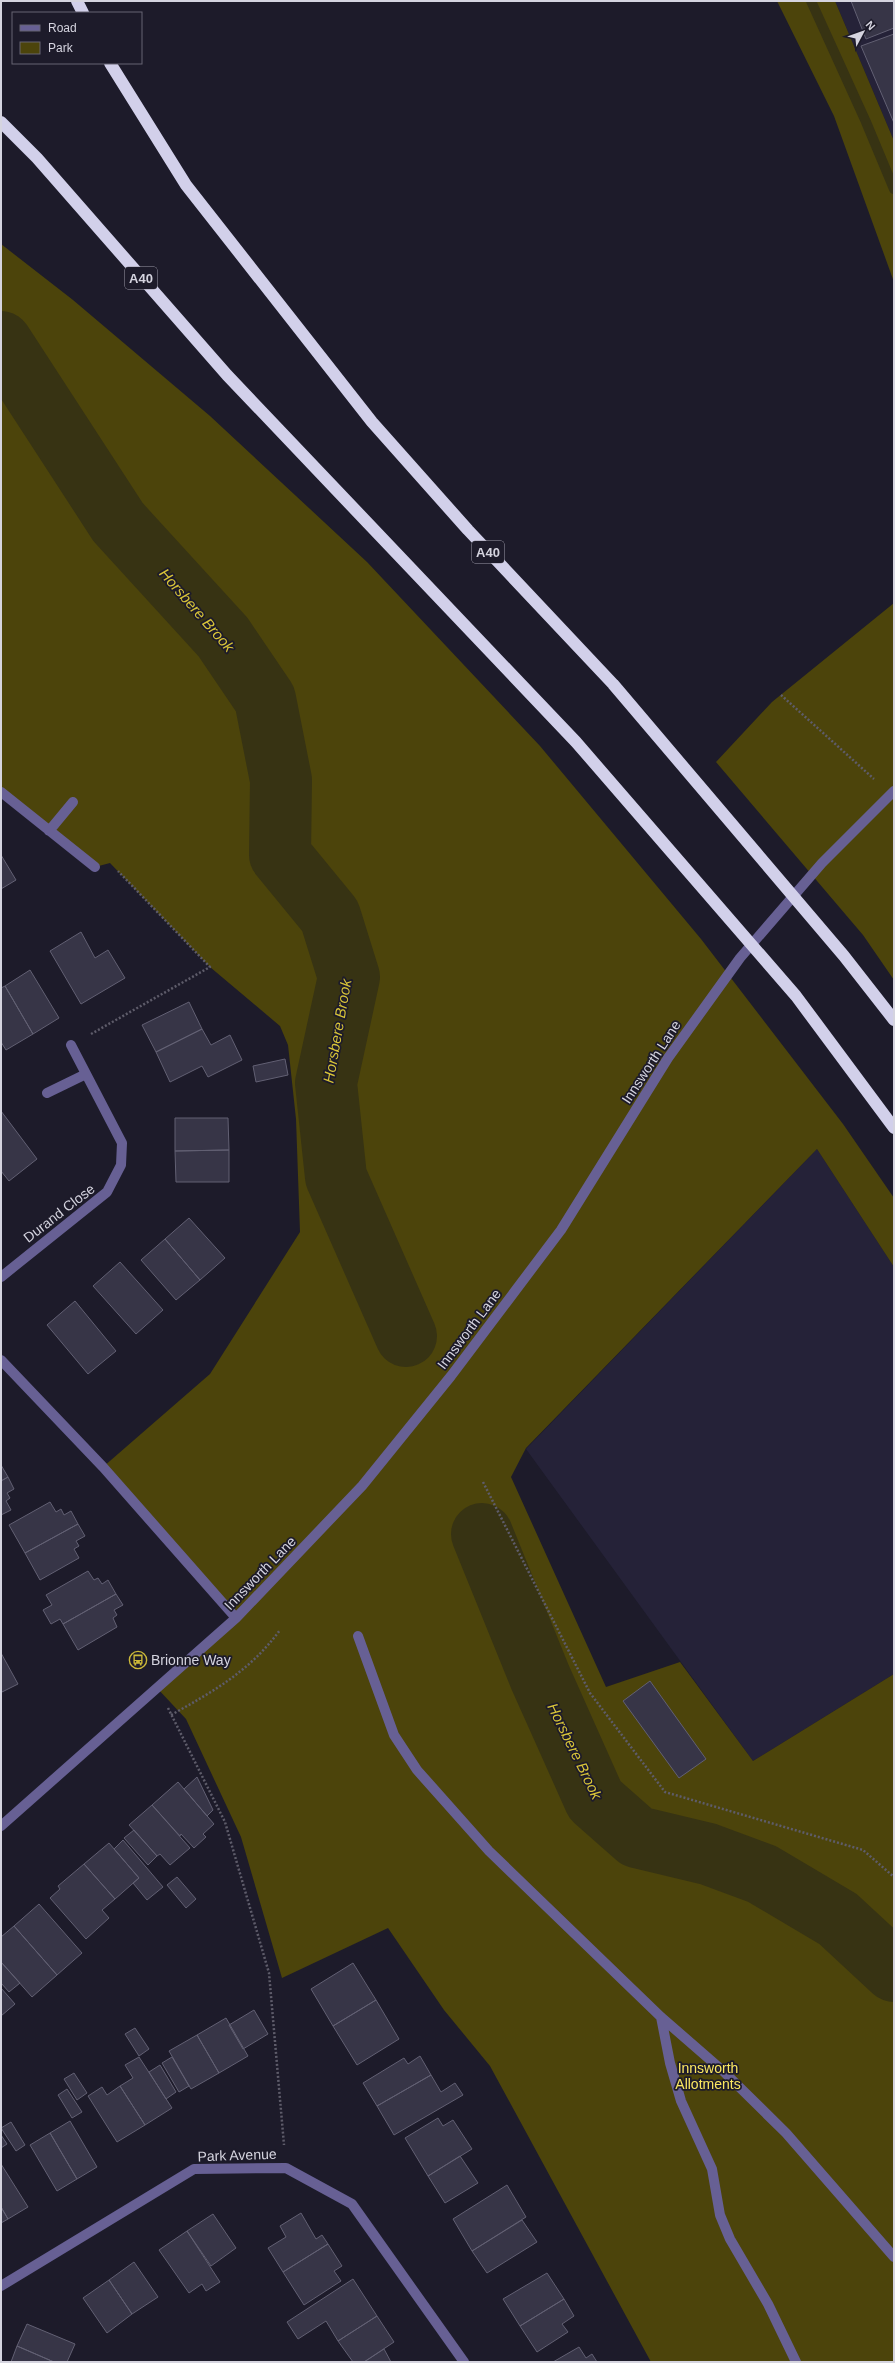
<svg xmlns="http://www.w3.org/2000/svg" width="895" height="2363" font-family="Arial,sans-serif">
  <rect width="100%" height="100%" fill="#1d1b2a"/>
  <path fill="#252238" d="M835,1H894V141Z
    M817,1149L894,1267V1674L753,1761L526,1449Z"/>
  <path fill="#4c440b" d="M777,1H835L894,141V282L834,116Z
    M1,244L73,300L210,416L367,562L540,746L701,939L843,1124L894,1198V1267L817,1149L526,1448L511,1477L606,1687L680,1662L753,1761L894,1674V2362H651L490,2066L444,2010L388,1928L282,1978L241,1837L186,1719L157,1688L236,1618L103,1467L210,1374L300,1232L296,1119L288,1045L280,1026L210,967L110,863L95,867L1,792Z
    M894,603V980L863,935L716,762L772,702Z"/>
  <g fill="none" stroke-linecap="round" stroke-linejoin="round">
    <path stroke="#373313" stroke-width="10" d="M811,1L866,122L894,189"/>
    <path stroke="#373313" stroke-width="62" d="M1,342L118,522L223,637L265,699L281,780L280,855L330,916L349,977L326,1083L336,1177L406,1336
      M482,1534L540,1677L595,1800L637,1837L708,1854L762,1874L838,1919L894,1971"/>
  </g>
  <path fill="#373547" stroke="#626073" d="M851,1H894V28L866,39Z
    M894,34V123L861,46Z
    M1,855L16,880L1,889Z
    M81,932L95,958L108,950L125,978L81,1004L50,951Z
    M30,970L59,1018L33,1034L5,986Z
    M5,986L33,1034L6,1050L1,1042V988Z
    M189,1002L202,1029L156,1052L142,1025Z
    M202,1029L211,1045L230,1035L242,1060L208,1077L202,1066L170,1082L156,1052Z
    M285,1059L288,1075L256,1082L253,1066Z
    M1,1111L37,1159L9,1181L1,1171Z
    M175,1118H228L229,1150L175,1151Z
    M229,1150V1182H176L175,1151Z
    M189,1218L225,1258L200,1280L165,1239Z
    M165,1239L200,1280L176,1300L141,1260Z
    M120,1262L163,1310L136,1334L93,1286Z
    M75,1301L116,1351L88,1374L47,1325Z
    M1,1465L8,1477L1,1481Z
    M8,1477L14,1489L7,1493L10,1498L6,1501L11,1510L1,1515V1481Z
    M50,1502L56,1512L61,1509L64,1515L71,1511L78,1524L25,1553L9,1525Z
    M78,1524L85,1536L76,1541L79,1546L74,1549L79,1558L40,1580L25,1553Z
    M88,1571L94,1580L98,1578L102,1584L108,1580L116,1594L63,1624L60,1619L51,1624L43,1610L52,1605L46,1595Z
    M116,1594L123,1605L114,1610L117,1615L113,1618L117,1627L78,1650L63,1624Z
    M1,1653L18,1684L2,1692L1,1690Z
    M650,1681L706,1759L679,1778L623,1701Z
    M197,1777L213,1810L207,1816L184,1789Z
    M178,1782L214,1824L203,1834L206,1837L194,1848L181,1834L180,1836L152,1805Z
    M152,1805L190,1848L170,1865L160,1854L157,1856L129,1825Z
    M134,1830L157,1856L148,1865L124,1838Z
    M123,1840L163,1887L147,1900L133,1883L139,1878L114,1849Z
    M109,1843L139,1878L115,1899L84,1864Z
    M84,1864L115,1899L102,1910L109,1918L86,1939L50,1898L60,1889L58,1886Z
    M177,1877L196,1899L186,1908L167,1885Z
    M39,1904L82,1953L57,1975L14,1926Z
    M14,1926L57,1975L32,1997L1,1962V1937Z
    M1,1962L20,1983L9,1992L1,1983Z
    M353,1963L376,2000L333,2026L311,1989Z
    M1,1988L15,2004L1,2016Z
    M376,2000L399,2039L357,2065L333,2026Z
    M254,2010L268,2034L243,2049L229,2025Z
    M226,2018L248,2056L219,2073L197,2035Z
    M135,2028L149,2049L139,2056L125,2034Z
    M197,2035L219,2073L191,2089L169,2051Z
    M420,2056L431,2075L377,2106L363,2083L404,2058L408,2064Z
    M139,2057L172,2108L145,2125L120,2086L133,2078L125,2065Z
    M172,2057L189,2086L179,2092L162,2063Z
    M160,2065L176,2092L166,2099L149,2072Z
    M74,2073L87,2093L77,2100L64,2079Z
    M431,2075L441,2092L455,2083L463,2095L394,2135L377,2106Z
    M120,2086L145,2125L117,2142L88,2096L102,2087L107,2095Z
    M67,2089L82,2112L72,2118L58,2095Z
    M438,2118L443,2126L453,2120L472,2149L428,2176L405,2138Z
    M70,2121L97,2167L77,2179L50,2133Z
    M11,2122L25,2145L16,2151L1,2128Z
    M50,2133L77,2179L57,2191L30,2145Z
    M1,2135L7,2144L1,2148Z
    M460,2156L478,2183L445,2203L428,2176Z
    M1,2164L28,2207L8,2219L1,2207Z
    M507,2185L526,2217L472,2251L453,2219Z
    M1,2207L8,2219L1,2223Z
    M301,2213L316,2239L322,2235L328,2244L283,2272L268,2248L286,2237L280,2226Z
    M213,2214L236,2248L211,2266L187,2231Z
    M522,2220L537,2242L487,2273L472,2251Z
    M187,2231L220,2282L206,2291L202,2284L189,2293L159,2250Z
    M328,2244L342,2266L334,2271L341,2281L304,2305L283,2272Z
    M134,2262L158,2297L132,2314L109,2280Z
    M547,2273L564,2299L520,2326L503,2299Z
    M353,2279L377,2316L338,2341L326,2321L298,2339L287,2322Z
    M109,2280L132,2314L107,2333L83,2298Z
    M564,2299L574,2316L562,2324L568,2332L537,2352L520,2326Z
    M377,2316L394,2342L364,2362H353L338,2341Z
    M27,2324L75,2344L67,2362H54L17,2346Z
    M17,2346L54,2362H11Z
    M579,2347L586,2358L592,2354L597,2362H553Z
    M384,2349L391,2362H364Z"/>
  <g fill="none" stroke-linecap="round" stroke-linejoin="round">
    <path stroke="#5e5c6a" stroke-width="2.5" stroke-dasharray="2 2" stroke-linecap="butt" d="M781,695L874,779
      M91,1034L210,967L118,871
      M483,1482L590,1693L665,1792L863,1850L894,1877
      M168,1708L225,1822L269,1973L284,2145
      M171,1715C214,1691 250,1671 280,1630"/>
    <path stroke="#676094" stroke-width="10" d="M1,792L95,867
      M49,831L73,802
      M47,1093L86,1074
      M1,1277L107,1192L121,1165L122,1143L71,1045
      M1,1360L103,1467L236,1618
      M358,1636L394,1735L417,1770L489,1851L661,2017L723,2071L786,2133L894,2257
      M1,1826L236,1618L362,1486L451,1376L561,1230L668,1058L740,958L822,863L894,791
      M661,2017L670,2063L681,2101L712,2169L720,2215L730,2239L768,2304L796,2362
      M1,2286L194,2169L286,2168L352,2204L464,2362"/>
    <path stroke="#d2d0ea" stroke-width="12" d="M77,1L83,13
      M110,63L186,185L372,422L468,530L613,684L844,956L894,1020
      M1,122L37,158L227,375L576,742L796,996L894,1128"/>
  </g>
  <defs>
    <symbol id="bus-ring" viewBox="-11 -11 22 22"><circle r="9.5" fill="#1d1b2a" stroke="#ccb939" stroke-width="1.5"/><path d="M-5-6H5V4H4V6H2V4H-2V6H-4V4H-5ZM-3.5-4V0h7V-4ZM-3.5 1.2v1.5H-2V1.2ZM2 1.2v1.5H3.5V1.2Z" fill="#ccb939"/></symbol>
  </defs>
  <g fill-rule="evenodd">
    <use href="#bus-ring" x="128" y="1650" width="20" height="20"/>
  </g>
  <g text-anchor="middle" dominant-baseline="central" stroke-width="3.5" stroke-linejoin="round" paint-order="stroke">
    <g fill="#1d1b2a" stroke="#9e9ca9" stroke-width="1">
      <rect x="125" y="267" width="32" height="22" rx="3"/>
      <rect x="472" y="541" width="32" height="22" rx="3"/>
    </g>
    <g font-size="13" font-weight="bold" fill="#d5d4df">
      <text x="141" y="278">A40</text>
      <text x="488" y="552">A40</text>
    </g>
    <g font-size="14" fill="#d5d4df" stroke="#1d1b2a">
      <text transform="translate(651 1062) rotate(-57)">Innsworth Lane</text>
      <text transform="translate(59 1213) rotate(-38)">Durand Close</text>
      <text transform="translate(469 1329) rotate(-53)">Innsworth Lane</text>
      <text transform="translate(260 1573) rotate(-46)">Innsworth Lane</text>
      <text transform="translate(237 2155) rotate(-2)">Park Avenue</text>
    </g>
    <g font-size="14" fill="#d5d4df" stroke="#1d1b2a" text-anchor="start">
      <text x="151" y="1660">Brionne Way</text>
    </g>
    <g font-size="14" fill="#fbe761" stroke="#1d1b2a">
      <text x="708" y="2068">Innsworth<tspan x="708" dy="16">Allotments</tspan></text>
    </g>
    <g font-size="15" font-style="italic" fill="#d8c438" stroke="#1d1b2a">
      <text transform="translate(197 610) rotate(49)">Horsbere Brook</text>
      <text transform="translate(337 1031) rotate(-80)">Horsbere Brook</text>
      <text transform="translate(575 1751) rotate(64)">Horsbere Brook</text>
    </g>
  </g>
  <rect width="895" height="2363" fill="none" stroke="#d5d4df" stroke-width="4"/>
  <rect x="12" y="12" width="130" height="52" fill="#1d1b2a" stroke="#676572"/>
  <rect x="20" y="25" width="20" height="6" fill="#676094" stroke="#676572"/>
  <text x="48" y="32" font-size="12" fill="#d5d4df">Road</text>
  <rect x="20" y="42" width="20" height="12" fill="#4c440b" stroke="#676572"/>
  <text x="48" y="52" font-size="12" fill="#d5d4df">Park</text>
  <g transform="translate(863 32) rotate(49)" stroke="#1d1b2a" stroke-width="3" paint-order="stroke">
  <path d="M0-3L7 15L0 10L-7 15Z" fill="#d5d4df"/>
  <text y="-6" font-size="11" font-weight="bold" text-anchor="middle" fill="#d5d4df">N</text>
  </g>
</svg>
